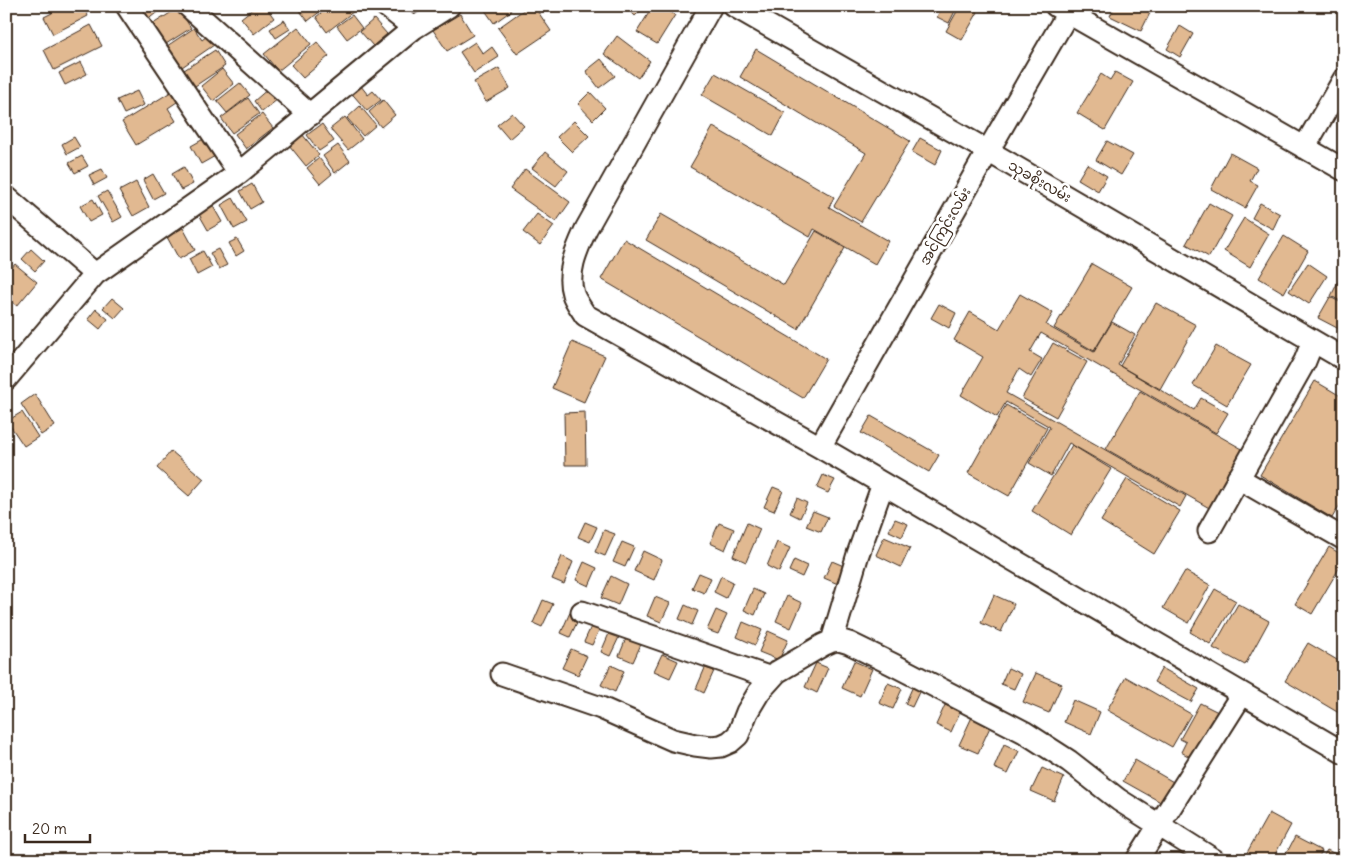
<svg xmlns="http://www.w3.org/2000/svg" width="1350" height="866" font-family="Delius,'Noto Sans Myanmar',sans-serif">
  <rect width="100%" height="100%" fill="#fff"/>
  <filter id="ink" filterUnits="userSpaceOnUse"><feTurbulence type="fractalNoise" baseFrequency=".02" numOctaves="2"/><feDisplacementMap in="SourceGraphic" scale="10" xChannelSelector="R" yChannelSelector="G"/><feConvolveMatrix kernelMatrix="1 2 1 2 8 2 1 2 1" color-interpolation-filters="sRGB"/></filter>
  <g filter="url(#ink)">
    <path fill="#e1b991" stroke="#3b2a1e" d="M48,6H83L88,16L53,34L44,17L52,13Z
      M135,6H165L146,21Z
      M256,6H265L274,18L254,34L241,18Z
      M296,6H327L308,21Z
      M330,6H350L354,11L327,32L316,17Z
      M482,6H508L511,11L494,23Z
      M529,6H534L551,31L517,54L498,28Z
      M626,6H645L635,16Z
      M653,6H660L675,15L657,44L637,32Z
      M942,6L957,7L949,23L937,17Z
      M960,6H968L978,12L962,40L946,31Z
      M1115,6H1142L1151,11L1141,31L1110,16Z
      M178,8L191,28L166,44L153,24Z
      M460,14L473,35L447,51L433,30Z
      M352,15L362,28L347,39L337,26Z
      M374,19L387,34L373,46L360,31Z
      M284,20L290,29L276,38L270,29Z
      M91,25L102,46L54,70L44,50Z
      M1180,26L1193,34L1180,57L1167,49Z
      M298,27L311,44L278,71L264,54Z
      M194,28L202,40L207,36L214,45L182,67L167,46Z
      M617,36L650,61L638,78L604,54Z
      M317,42L329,56L303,78L291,65Z
      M475,42L483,54L492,47L499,57L474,73L460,52Z
      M756,49L910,141L861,222L834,206L866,153L740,77Z
      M215,50L225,66L192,88L181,72Z
      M601,59L615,76L599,88L586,71Z
      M81,62L87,74L65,85L59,73Z
      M499,68L510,88L486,102L474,82Z
      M222,69L234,84L213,101L201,86Z
      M1115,72L1133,82L1105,130L1077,113L1101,74L1110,80Z
      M715,73L785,113L773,136L702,95Z
      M357,81L368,95L373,91L381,100L367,111L348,89Z
      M240,83L250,95L227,113L217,101Z
      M269,88L278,99L262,112L254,101Z
      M174,90L180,100L168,108L176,121L136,145L122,122Z
      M137,91L144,105L124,114L117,100Z
      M590,92L605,108L593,120L578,104Z
      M248,98L259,114L232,133L221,118Z
      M383,100L395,115L381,127L369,112Z
      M360,106L376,125L363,136L347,118Z
      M512,113L524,126L509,139L497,125Z
      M262,114L273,128L246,149L235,134Z
      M345,117L362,139L348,150L330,129Z
      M574,121L589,136L572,152L557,137Z
      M322,124L334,141L319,151L307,135Z
      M713,127L834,197L829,207L888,241L875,264L814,229L810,237L690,167Z
      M302,134L319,155L306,166L289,145Z
      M74,137L80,147L67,154L62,144Z
      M207,137L217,155L201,164L191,146Z
      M920,138L942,150L935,165L912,152Z
      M1107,141L1133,155L1121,175L1096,160Z
      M338,145L350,161L335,173L323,156Z
      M545,152L568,171L556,186L532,168Z
      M1230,153L1257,168L1250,181L1258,185L1245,208L1211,189Z
      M82,156L88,166L75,173L69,163Z
      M319,158L332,174L320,184L307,168Z
      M1087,164L1107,176L1098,191L1078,179Z
      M184,167L193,184L181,190L172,174Z
      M102,169L107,178L94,185L89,175Z
      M525,169L570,202L556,222L510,189Z
      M153,174L164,193L153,199L143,180Z
      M136,182L149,207L133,216L119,191Z
      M252,184L262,202L250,209L240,191Z
      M107,191L122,217L113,222L98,196Z
      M233,198L247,222L234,229L221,205Z
      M93,199L102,215L89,222L80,206Z
      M210,201L222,222L208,230L196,209Z
      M1209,203L1232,216L1209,257L1186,244Z
      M1260,203L1280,214L1273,229L1252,218Z
      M537,214L554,226L540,245L523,232Z
      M661,214L784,285L816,231L845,248L798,329L646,240Z
      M1244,218L1269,234L1250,267L1224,251Z
      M183,228L195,250L179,259L167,237Z
      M1284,236L1308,251L1284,293L1259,278Z
      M237,239L244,251L236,256L229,243Z
      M624,239L826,359L803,398L601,279Z
      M31,249L44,261L35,271L22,259Z
      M218,249L227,265L219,269L210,253Z
      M203,251L212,267L197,275L189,259Z
      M1308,263L1327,276L1309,304L1289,291Z
      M15,264L37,282L17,306L6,297V275Z
      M1092,264L1132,287L1094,351L1054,328Z
      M1339,280L1344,282V303L1331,296Z
      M1020,294L1053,313L1046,325L1094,352L1112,322L1135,335L1118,365L1194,410L1201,398L1228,413L1216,433L1041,333L1030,352L1042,359L1031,377L1019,369L1006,393L1186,496L1180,507L1069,443L1051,476L1029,463L1050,427L1006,402L997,417L961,395L983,357L954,340L970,312L999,329Z
      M1330,297L1344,304V325L1341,330L1318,318Z
      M112,298L124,308L115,318L103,308Z
      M1156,303L1196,325L1160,389L1120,366Z
      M939,304L956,313L949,328L931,318Z
      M96,309L108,319L100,329L88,319Z
      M572,342L605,356L584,402L552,388Z
      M1053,343L1087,362L1056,417L1022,398Z
      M1216,346L1251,365L1227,405L1193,385Z
      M1315,381L1344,398V498L1332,518L1260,475Z
      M1140,391L1244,450L1211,509L1106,449Z
      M35,394L55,426L41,435L21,404Z
      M1006,405L1047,428L1009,496L968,473Z
      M22,412L38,437L24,446L7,421Z
      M585,412L586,465H565L564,413Z
      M871,416L939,455L929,472L861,433Z
      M1072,445L1111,469L1071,535L1032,511Z
      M171,451L204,479L189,496L157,468Z
      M823,475L835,480L828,493L817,488Z
      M1127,479L1180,511L1154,554L1101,521Z
      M773,487L783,491L774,511L764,507Z
      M797,498L807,503L800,518L790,513Z
      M813,511L828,517L821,532L806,526Z
      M895,519L908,524L902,537L889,531Z
      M585,522L597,527L590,542L578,537Z
      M719,523L734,529L725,550L710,543Z
      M747,523L760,529L746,562L733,556Z
      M604,530L615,534L605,556L595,552Z
      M884,537L910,548L901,567L876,555Z
      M622,542L634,547L625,567L613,562Z
      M777,542L790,548L779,572L767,566Z
      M1329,547L1344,556V560L1312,614L1295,604Z
      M643,551L662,560L654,580L634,571Z
      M562,556L573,562L564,584L552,579Z
      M794,560L807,566L802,577L789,571Z
      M832,561L846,567L838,584L824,578Z
      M584,562L597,568L589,586L576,580Z
      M1185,571L1210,585L1189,623L1163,608Z
      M699,573L711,578L704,593L692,588Z
      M611,576L627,584L618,605L601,598Z
      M721,576L733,582L726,598L714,592Z
      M753,589L764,594L755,615L744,610Z
      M1215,589L1236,601L1210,644L1190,632Z
      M994,595L1014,604L1001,632L981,623Z
      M787,596L802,603L791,628L776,621Z
      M655,597L670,603L661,622L647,616Z
      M543,600L553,604L542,627L533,623Z
      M1238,604L1269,621L1245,665L1213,648Z
      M685,605L698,611L692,625L679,619Z
      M571,610L581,614L570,637L561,633Z
      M716,610L727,615L718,634L707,630Z
      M594,620L602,624L592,645L584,642Z
      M743,622L762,630L755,645L737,637Z
      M611,629L621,633L610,656L601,652Z
      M768,631L788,640L779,660L759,652Z
      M627,636L642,642L633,662L619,656Z
      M1308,643L1344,664V716L1285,681Z
      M571,649L587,656L578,675L562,668Z
      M662,654L678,661L670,678L654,671Z
      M854,661L872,669L860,696L842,688Z
      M816,663L828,668L817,693L805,687Z
      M611,665L624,671L615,692L601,685Z
      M705,668L714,671L704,693L696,689Z
      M1008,668L1021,674L1014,689L1001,684Z
      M1162,668L1199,689L1191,702L1154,682Z
      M1036,673L1062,684L1049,713L1023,702Z
      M1126,677L1191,714L1172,747L1107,710Z
      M888,683L902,689L893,709L879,703Z
      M913,686L920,690L912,707L905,704Z
      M1073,700L1100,712L1091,734L1064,722Z
      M1200,703L1220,713L1195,760L1181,752L1186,742L1180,739Z
      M945,705L960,712L951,732L936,725Z
      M972,717L991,725L978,753L959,745Z
      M1004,744L1019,751L1008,774L994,768Z
      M1135,760L1175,783L1164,804L1123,781Z
      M1042,768L1064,778L1054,801L1031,791Z
      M1269,813L1291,825L1272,860H1247L1244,858Z
      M1295,837L1322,851L1317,860H1283Z
      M1327,850L1342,857L1340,860H1321Z"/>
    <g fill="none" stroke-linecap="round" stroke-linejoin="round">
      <defs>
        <path id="minor" d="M127,6L239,173
          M188,6L310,115
          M386,6L414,28
          M711,6L586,229C577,249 566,272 573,294C575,301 581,308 585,315L820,447L1344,753
          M734,6L988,151L1344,359
          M1056,6L1344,170
          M1304,148L1344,79
          M6,197L95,274
          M6,379L95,274L239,173L414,28L449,6
          M820,447L988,151L1072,6
          M1238,478L1344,539
          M1209,531L1305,361L1313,341
          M582,612L771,678
          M832,641L858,554L883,484
          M502,674L601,708L673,740L695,745L711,747L721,746L730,742L738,735L747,712L759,692L777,672L823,645L832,641L839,640L849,643L892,664L1024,732L1069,761L1119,800L1214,860
          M1137,860L1242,694"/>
      </defs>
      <use href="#minor" stroke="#3b2a1e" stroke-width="25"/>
      <use href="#minor" stroke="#fff" stroke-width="21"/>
    </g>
  </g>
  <g text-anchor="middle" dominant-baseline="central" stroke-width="5" stroke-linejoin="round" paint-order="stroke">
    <g font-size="14" fill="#3b2a1e" stroke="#fff">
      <text transform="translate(1040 181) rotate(30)">သုခစိုးလမ်း</text>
      <text transform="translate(945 226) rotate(-60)">အင်ကြင်းလမ်း</text>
    </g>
  </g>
  <rect width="1350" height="866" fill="none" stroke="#fff" stroke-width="25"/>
  <rect x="12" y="12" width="1325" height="841" fill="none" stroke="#3b2a1e" stroke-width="2" filter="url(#ink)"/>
  <path d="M25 834v8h65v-8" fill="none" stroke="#3b2a1e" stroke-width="2.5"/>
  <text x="32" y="834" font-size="15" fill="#3b2a1e" stroke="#ffffff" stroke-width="4" paint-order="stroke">20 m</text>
</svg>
